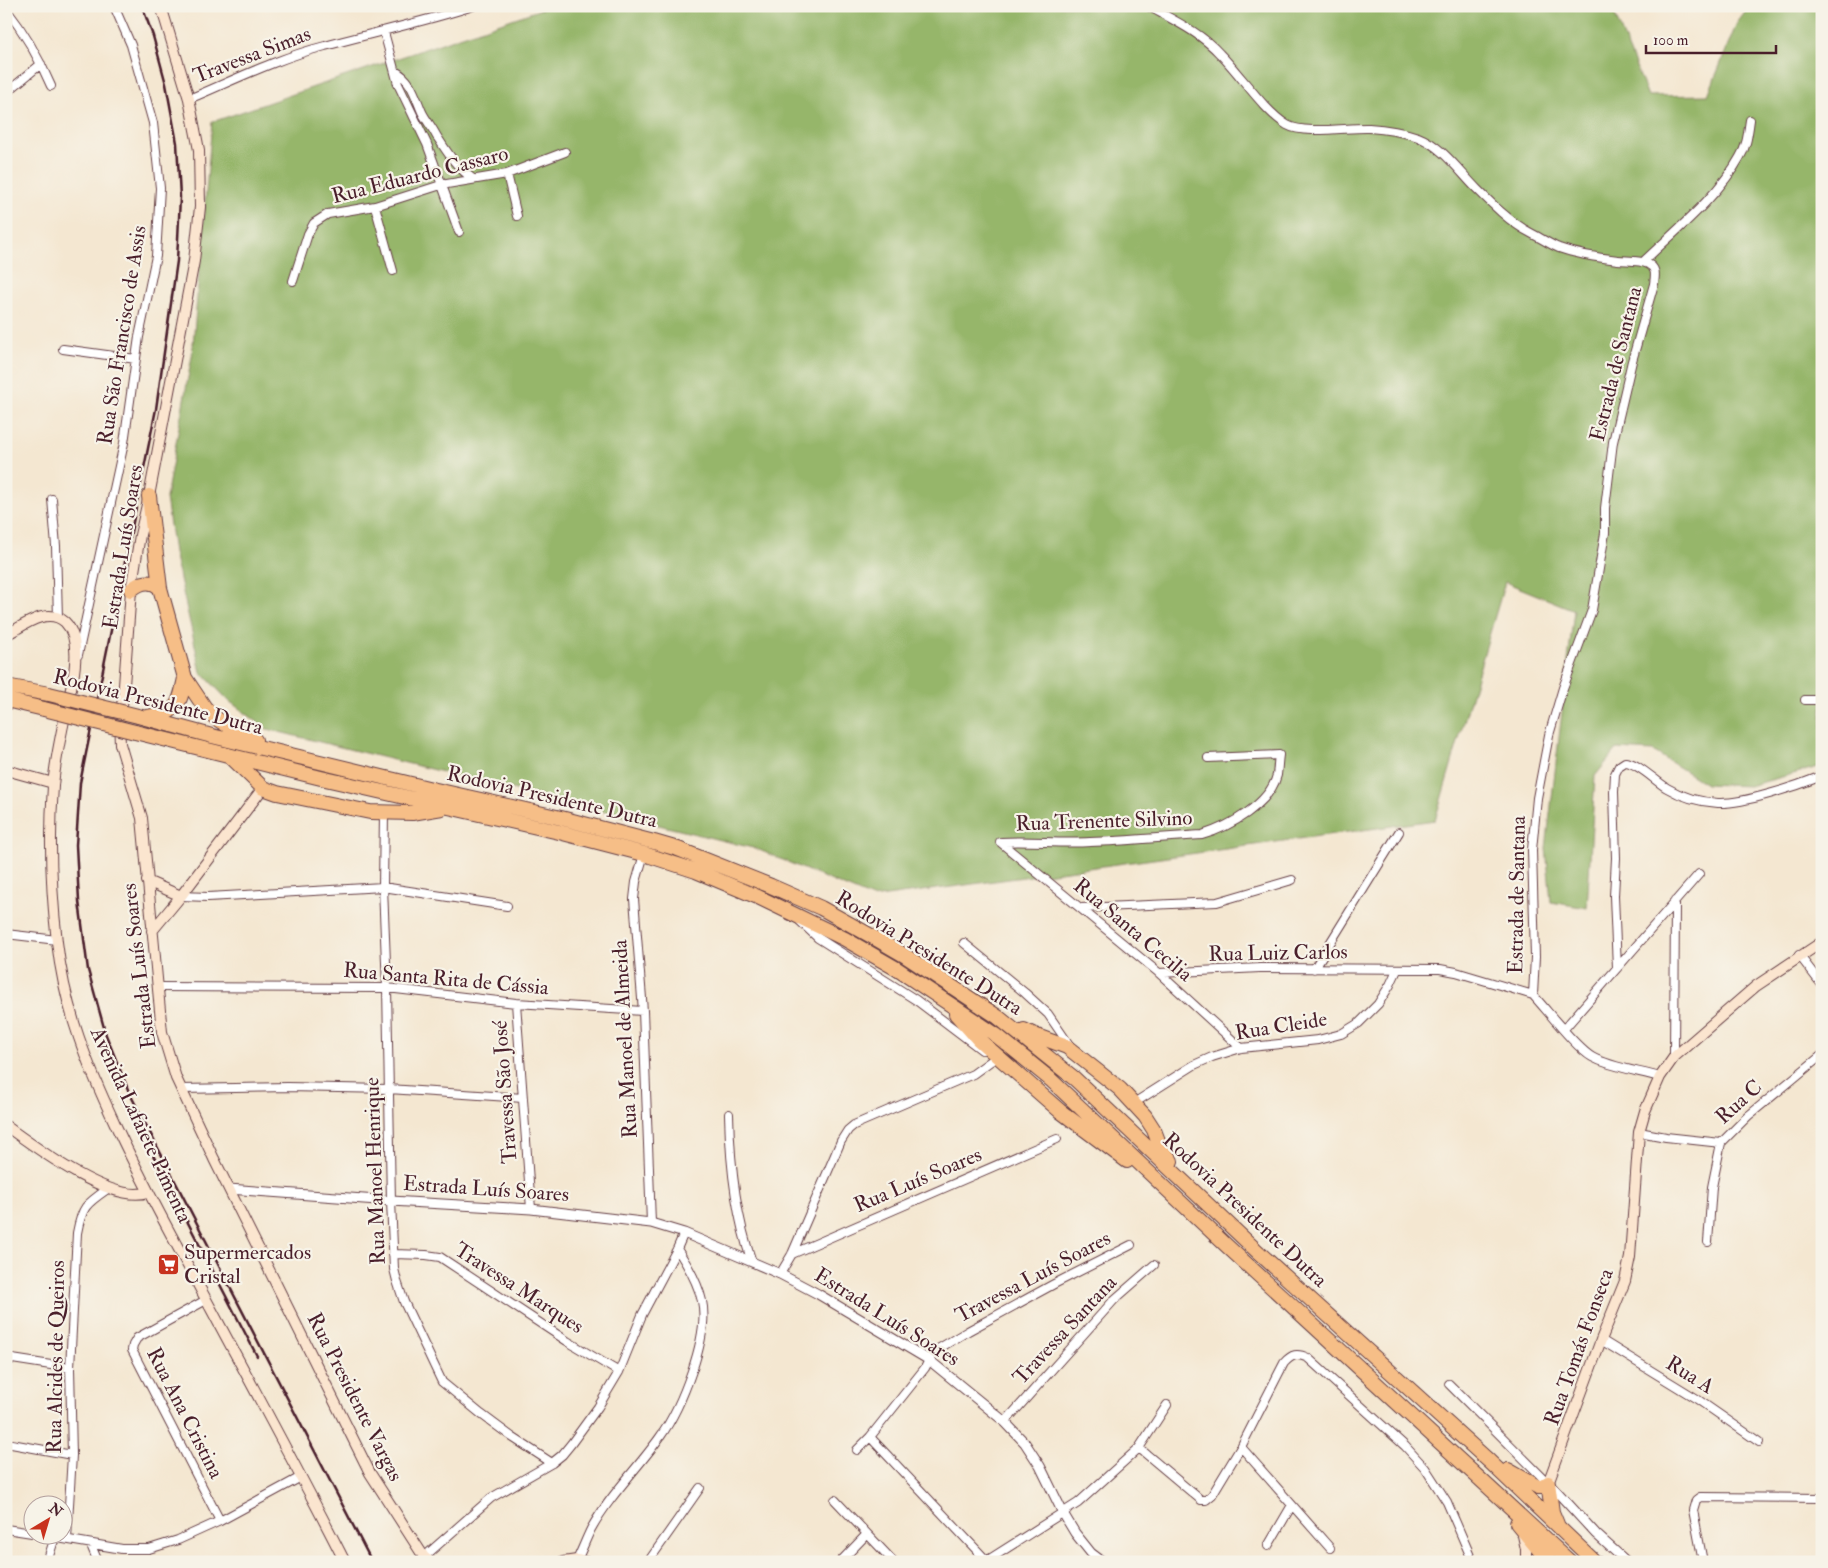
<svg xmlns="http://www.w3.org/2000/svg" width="1828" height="1568" font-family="'IM FELL Double Pica',serif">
  <rect width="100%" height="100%" fill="#f7f3e8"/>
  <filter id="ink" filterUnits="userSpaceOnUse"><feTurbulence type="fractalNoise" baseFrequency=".02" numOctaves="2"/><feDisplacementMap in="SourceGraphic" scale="10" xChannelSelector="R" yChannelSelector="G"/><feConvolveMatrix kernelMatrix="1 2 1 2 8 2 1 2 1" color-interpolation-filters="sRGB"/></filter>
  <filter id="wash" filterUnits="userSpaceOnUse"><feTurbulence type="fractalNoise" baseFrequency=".0096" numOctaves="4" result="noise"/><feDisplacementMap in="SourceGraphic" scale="20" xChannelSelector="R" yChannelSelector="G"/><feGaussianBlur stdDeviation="1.12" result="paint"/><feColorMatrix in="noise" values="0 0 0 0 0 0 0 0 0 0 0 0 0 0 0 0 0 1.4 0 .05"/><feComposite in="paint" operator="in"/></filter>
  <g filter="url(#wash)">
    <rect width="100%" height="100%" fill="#f4e7d1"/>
    <path fill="#96b66a" stroke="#706a4a" d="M550,6H1611L1648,96L1708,95L1737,23L1750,6H1822V766L1749,786L1706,784L1653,751L1617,749L1595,776L1587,908L1551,902L1546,848L1574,610L1505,582L1435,820L872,898L757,849L267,729L229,701L201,672L174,552L166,498L192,356L212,122Z"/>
  </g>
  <g filter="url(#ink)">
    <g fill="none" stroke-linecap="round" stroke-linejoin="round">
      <defs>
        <path id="minor" d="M1148,6C1173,20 1200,32 1220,54C1240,74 1264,111 1287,125C1304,135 1349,127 1369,128C1385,129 1403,132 1418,137C1442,146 1459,171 1477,189C1492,204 1510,222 1529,232C1539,237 1549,244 1559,248C1576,254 1601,258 1618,260C1628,261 1640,260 1648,264C1657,268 1655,276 1654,284L1632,361L1613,442L1605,508V533L1592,610L1563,688L1549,735L1537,798L1532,850L1535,957L1533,995
          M6,9C25,33 39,58 51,86
          M384,32L398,84L427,144L459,232
          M395,71C412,80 415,96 422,112C426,120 432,127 436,135C447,152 456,167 473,179
          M6,93L41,64
          M189,99C234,80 278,58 325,46C375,32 424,22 473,6
          M507,174L517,216
          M375,206L393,271
          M1643,262C1675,231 1718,197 1740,157C1747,146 1748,133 1750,120
          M293,281L308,234L314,223L328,214L375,206L441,185L507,174L565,152
          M63,349L136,359
          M52,499L56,546L58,618
          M78,655L124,443L139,337L156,256L160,188L153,123L131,45L114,6
          M1805,700H1822
          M384,813L383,887L387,988L391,1201L394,1269L397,1281L404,1302L442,1382L481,1414L512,1437L552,1463
          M1000,842C1030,840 1060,844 1090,842C1127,841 1165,837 1202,835C1229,827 1270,804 1277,775C1278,768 1278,761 1279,755L1208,758
          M1000,842L1159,973L1241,1048
          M644,854L636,882L634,899L643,1011L651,1223
          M181,896L208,897L383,887L507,906
          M1081,908L1217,902L1292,880
          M800,921L818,938L916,1000L982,1050
          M6,934L57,940
          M964,943L1025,993L1048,1014L1070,1046
          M1799,955L1822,985
          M1617,968L1614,896L1616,858L1614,792L1615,774L1619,766L1625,762C1637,762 1655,781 1667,788C1682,797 1700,802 1718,803C1744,804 1797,786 1822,776
          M1314,969L1399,832
          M1159,973L1260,968L1440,969L1456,972L1533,995
          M157,987L387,988L516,1003L643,1011
          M1533,995C1547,1010 1576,1048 1592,1057C1610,1067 1639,1071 1660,1077
          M516,1003L531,1209
          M1564,1029L1699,874
          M1674,1057L1675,901
          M181,1089L288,1087L389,1089L523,1098
          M1134,1103L1194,1065L1212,1057L1241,1048L1318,1040L1341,1034L1359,1023L1378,1004L1390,985L1397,970
          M729,1114C730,1164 735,1214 752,1262
          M1639,1132L1666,1137L1721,1143L1748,1116L1822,1055
          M1708,1242L1712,1187L1721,1143
          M393,1254L426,1255L440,1257L567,1341L619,1372
          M792,1254L1057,1139
          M780,1274L792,1254L841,1141L848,1130L854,1125L973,1074L995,1058
          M206,1300L137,1338L133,1345L132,1350L220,1521
          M1601,1340L1697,1399L1759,1442
          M6,1358L70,1368
          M1449,1384L1548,1483
          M1005,1422L1114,1300L1154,1265
          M870,1437L987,1561
          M6,1443L72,1455
          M1241,1447L1330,1548
          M1139,1448L1201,1500H1206L1212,1495L1241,1447L1284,1363C1292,1354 1297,1353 1308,1358L1405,1446L1425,1468L1447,1502L1473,1562
          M857,1450L870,1437L925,1368L933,1352L968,1331L1054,1284L1131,1245
          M835,1500L894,1562
          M6,1529L32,1533
          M46,1536L122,1549H149L178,1540L220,1521L301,1477
          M67,1539L72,1455L70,1368L77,1233C82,1206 86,1204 109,1188
          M91,1545L98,1562
          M1268,1546L1292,1505
          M424,1557L491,1498L552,1463L562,1455L571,1444L598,1407L619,1372L642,1315L677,1249L684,1233
          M577,1560C582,1550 586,1539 591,1529C610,1495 638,1468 660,1437C681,1408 710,1336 702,1301C698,1283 687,1264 677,1249
          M47,1562L55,1537
          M648,1562L700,1488
          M840,1562L867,1534
          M985,1562L1078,1503L1139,1448L1167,1405
          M1703,1562L1693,1510L1696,1500L1700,1497L1822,1498"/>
        <path id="tertiary" d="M229,1189L391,1201L531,1209L651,1223L684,1233L738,1256L780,1274L818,1294L929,1360L1005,1422L1025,1443L1040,1466L1063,1513L1075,1533L1091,1553L1103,1562
          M1549,1483L1596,1534L1627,1562"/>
        <path id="secondary" d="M161,6L189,99L199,150L200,207L194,261L149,496L140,535L131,590L123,699L119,721L120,744L142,818L162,1032L176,1078L214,1159L370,1473L424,1557L431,1562
          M6,635C23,626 47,606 65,622C79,636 76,662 73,679C66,714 56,750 53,786C49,838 51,890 57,942C65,1011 87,1064 116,1126C140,1177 166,1226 193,1275C244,1371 296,1465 345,1562
          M6,770L53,783
          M147,881L181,896
          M152,931L181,896L263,788
          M6,1126C35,1147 112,1205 148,1192
          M1548,1483L1601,1340L1625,1281L1630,1257L1639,1132L1645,1111L1660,1077L1674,1057L1756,986L1822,942
          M1522,1531L1526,1549V1562
          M563,1562L577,1560L586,1562"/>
        <path id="motorway" d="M149,496L160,588L185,678L205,708L217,719L246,737L255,740
          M131,590C140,582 151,579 160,588
          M6,686L49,694
          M6,700L44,709
          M138,716L212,736L436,790L561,818L654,842L678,849L771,886L821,908L873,937L904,955L998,1017L1075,1079L1257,1251L1489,1461L1595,1562
          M147,717C178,712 179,707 185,678
          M135,732L321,778L559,832L644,854L696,871L758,897L845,939L897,969L996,1035L1050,1079L1227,1246L1570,1562
          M230,756L263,788L277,793L370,812L412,813L442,808
          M956,1014L978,1039L1060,1111L1127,1161
          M1024,1030L1037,1036L1067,1047L1120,1089L1145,1116L1154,1130L1160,1146L1171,1161
          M1508,1470L1538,1487H1543L1548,1483L1552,1512L1557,1524
          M1517,1523L1549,1562"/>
      </defs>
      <use href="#minor" stroke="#643d44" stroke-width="10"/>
      <use href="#tertiary" stroke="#643d44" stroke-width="11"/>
      <use href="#secondary" stroke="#643d44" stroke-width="12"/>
      <use href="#motorway" stroke="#643d44" stroke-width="16"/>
      <use href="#minor" stroke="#fff" stroke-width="8"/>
      <use href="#tertiary" stroke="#fff" stroke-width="9"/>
      <use href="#secondary" stroke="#fbe5cf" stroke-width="10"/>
      <use href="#motorway" stroke="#f6be87" stroke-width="14"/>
      <path stroke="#4a1f2b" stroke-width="2.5" d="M142,6L153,36L166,84L177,143L180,197L177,261L156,409L80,783L76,845L79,901L88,970L106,1035L129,1092L372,1562
        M142,1134L257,1356"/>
      <defs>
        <path id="motorway-bridge" d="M49,694L138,716
          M44,709L135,732"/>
      </defs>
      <use href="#motorway-bridge" stroke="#643d44" stroke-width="16" stroke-linecap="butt"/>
      <use href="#motorway-bridge" stroke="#f6be87" stroke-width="14"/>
    </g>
  </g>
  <defs>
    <symbol id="supermarket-square" viewBox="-11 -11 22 22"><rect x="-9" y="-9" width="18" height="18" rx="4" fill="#c8321e" stroke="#f7f3e8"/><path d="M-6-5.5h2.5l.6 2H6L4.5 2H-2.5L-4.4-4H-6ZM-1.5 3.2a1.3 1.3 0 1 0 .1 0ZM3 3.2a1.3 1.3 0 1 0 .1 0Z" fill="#fff"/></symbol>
  </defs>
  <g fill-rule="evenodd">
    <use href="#supermarket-square" x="156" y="1252" width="25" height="25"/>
  </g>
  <g text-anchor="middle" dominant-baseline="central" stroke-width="4.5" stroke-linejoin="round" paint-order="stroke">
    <g font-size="21" fill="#4a1f2b" stroke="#f7f3e8">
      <text transform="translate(252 55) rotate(-21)">Travessa Simas</text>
      <text transform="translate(420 175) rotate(-14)">Rua Eduardo Cassaro</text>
      <text transform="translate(122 335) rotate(-81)">Rua São Francisco de Assis</text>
      <text transform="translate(1616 364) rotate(-76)">Estrada de Santana</text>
      <text transform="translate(123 547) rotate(-81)">Estrada Luís Soares</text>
      <text transform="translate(158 702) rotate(14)">Rodovia Presidente Dutra</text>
      <text transform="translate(552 797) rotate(13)">Rodovia Presidente Dutra</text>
      <text transform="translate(1104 821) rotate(-2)">Rua Trenente Silvino</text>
      <text transform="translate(1517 895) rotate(-89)">Estrada de Santana</text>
      <text transform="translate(1133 930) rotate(40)">Rua Santa Cecilia</text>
      <text transform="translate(929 953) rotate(32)">Rodovia Presidente Dutra</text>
      <text transform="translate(1278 953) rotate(-1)">Rua Luiz Carlos</text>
      <text transform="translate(139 966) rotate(-97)">Estrada Luís Soares</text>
      <text transform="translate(446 979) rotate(5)">Rua Santa Rita de Cássia</text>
      <text transform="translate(1281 1026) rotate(-9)">Rua Cleide</text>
      <text transform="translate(625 1039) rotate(-93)">Rua Manoel de Almeida</text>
      <text transform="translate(505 1092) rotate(-94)">Travessa São José</text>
      <text transform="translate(1739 1102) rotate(-42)">Rua C</text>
      <text transform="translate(141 1125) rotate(65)">Avenida Lafaiete Pimenta</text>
      <text transform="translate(375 1171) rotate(-92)">Rua Manoel Henrique</text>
      <text transform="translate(918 1180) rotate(-23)">Rua Luís Soares</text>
      <text transform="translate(486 1189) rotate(4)">Estrada Luís Soares</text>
      <text transform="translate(1245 1210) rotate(43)">Rodovia Presidente Dutra</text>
      <text transform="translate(1033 1277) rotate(-28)">Travessa Luís Soares</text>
      <text transform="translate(519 1288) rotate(33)">Travessa Marques</text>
      <text transform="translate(887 1317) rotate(32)">Estrada Luís Soares</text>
      <text transform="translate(1065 1330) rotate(-47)">Travessa Santana</text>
      <text transform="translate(1579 1347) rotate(-70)">Rua Tomás Fonseca</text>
      <text transform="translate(56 1357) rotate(-89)">Rua Alcides de Queiros</text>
      <text transform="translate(1690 1375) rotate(32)">Rua A</text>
      <text transform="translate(355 1397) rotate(63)">Rua Presidente Vargas</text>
      <text transform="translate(185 1413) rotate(63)">Rua Ana Cristina</text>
    </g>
    <g font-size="21" fill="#4a1f2b" stroke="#f7f3e8" text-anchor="start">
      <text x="184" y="1252">Supermercados<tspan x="184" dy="24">Cristal</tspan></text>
    </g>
  </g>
  <rect width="1828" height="1568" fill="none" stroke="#f7f3e8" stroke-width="25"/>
  <g transform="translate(48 1520) rotate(38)"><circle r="24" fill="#f7f3e8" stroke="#b29e9c"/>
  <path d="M0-4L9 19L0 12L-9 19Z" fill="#c8321e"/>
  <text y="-8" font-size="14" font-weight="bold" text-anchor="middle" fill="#4a1f2b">N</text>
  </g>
  <path d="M1646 45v8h130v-8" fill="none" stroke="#4a1f2b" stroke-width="2.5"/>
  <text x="1653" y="45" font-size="15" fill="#4a1f2b" stroke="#f7f3e8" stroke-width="4" paint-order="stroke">100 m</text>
</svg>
